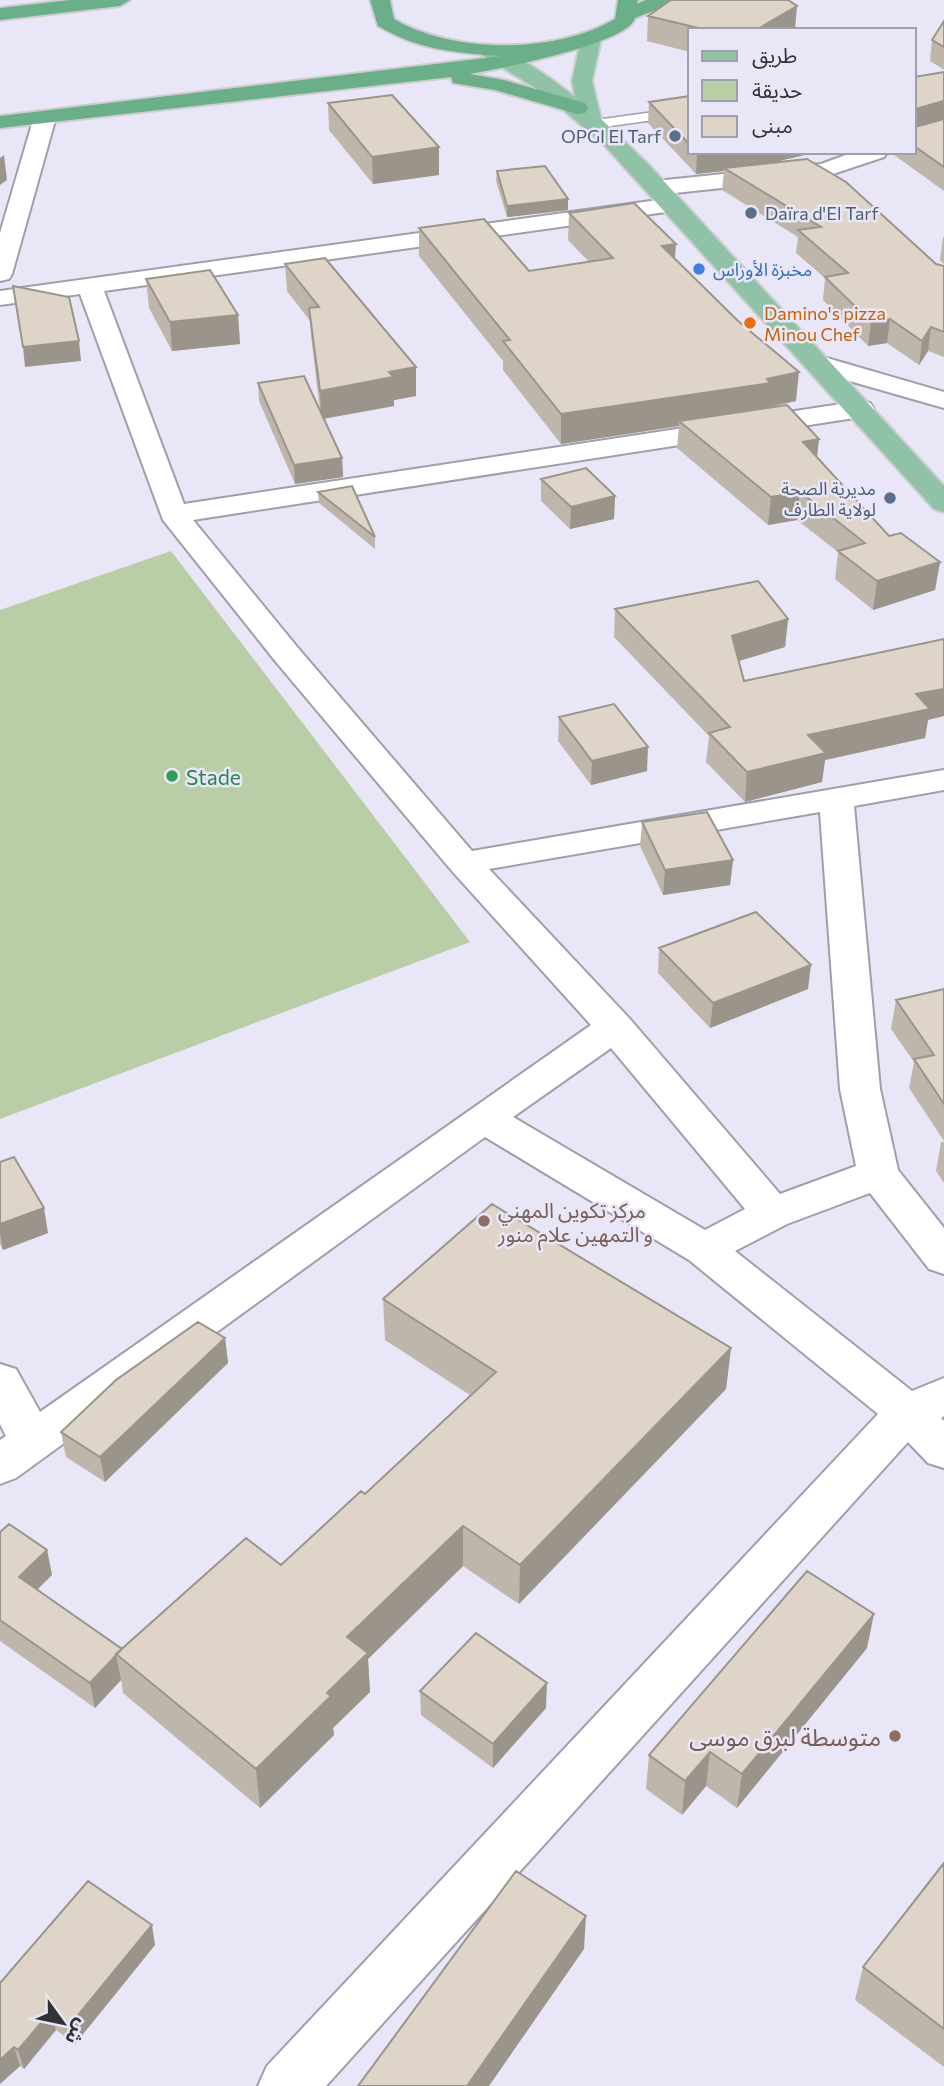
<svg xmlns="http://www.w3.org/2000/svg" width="944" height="2086" font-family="Commissioner,'Noto Sans Arabic',sans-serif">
  <rect width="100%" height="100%" fill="#e9e7f7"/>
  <path fill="#b9cda7" d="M171,551L470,942L0,1119V610Z"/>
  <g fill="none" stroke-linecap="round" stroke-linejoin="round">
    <defs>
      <path id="service" d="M690,107V115L596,128L590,124L596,120Z"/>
      <path id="minor" d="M45,111L56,117L12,274L9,279L0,281V233L34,117Z
        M854,152H887L884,157L824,177L656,195L645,188L656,181L821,164Z
        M672,198L680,200L684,205L680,210L104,291L184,504L861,401L870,403L874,409L870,415L861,417L193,520L298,648L472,851L944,770V790L854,806L880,1089L898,1170L944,1228V1274L929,1269L870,1193L787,1224L735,1251L912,1391L944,1378V1416L941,1418L944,1421V1468L928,1463L908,1442L326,2086H258L267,2066L878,1414L689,1260L485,1137L16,1478L0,1484V1440L6,1436L0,1424V1364L16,1369L40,1412L591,1025L452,871L276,662L163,520L80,294L0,305V291ZM820,812L840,1089L856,1166L780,1194L629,1018L489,869ZM611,1048L745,1209L705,1230L513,1117Z
        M820,356L944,392V408L811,370L807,364L811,358Z"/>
      <path id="primary" d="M591,33L601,39L592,81L601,119L649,165L944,486V512L934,509L605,146L545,94L474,50L477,46C501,40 556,82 575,97L572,81L581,39Z"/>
      <path id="trunk" d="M70,0H130L120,6L0,20V8Z
        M370,0H390L394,19C454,54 555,54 615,19L618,0H638L637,4L646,0H674L671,4L635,18C628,44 498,69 470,74L504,80L585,103L588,108L585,113L577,114L495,90L453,83L451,77L0,128V116L502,56C455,53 419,50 378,26Z"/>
    </defs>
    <use href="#service" stroke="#a09eac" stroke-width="3"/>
    <use href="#minor" stroke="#a09eac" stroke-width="4"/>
    <use href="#primary" stroke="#cececf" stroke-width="4"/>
    <use href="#trunk" stroke="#cececf" stroke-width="4"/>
    <use href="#service" fill="#fff" fill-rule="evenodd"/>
    <use href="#minor" fill="#fff" fill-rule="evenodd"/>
    <use href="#primary" fill="#8fc2a7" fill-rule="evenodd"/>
    <use href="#trunk" fill="#6aae8a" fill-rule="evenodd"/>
  </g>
  <path fill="#bfb6ab" d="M648,16L795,30H690V52L647,41Z
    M944,21V70L930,61L932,40Z
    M944,72V191L890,152H914V77Z
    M690,96V152H817L779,161V162L936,264L944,266V357L928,351L919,365L887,343L868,346L823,300L825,278L796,253L798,237L722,190L724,171L696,174L648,123L649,102Z
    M328,103L439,147V175L373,184L329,130Z
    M497,171L568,199V210L507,217L496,181Z
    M569,213L675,260L796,401L768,408L819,439L817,457L889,536L940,562L935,590L873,610L835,579L838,552L797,520L768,525L677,448L679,426L561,444L503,370V361L419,256V228L529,271L589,262L568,240Z
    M943,237H944V264L940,260Z
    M285,264L416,396L394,400V406L324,419L342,458L343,477L295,484L259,401L258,383L320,411L311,336L310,321L287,291Z
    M146,279L238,315L240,344L172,351L149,308Z
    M541,479L615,496L614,519L570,529L541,501Z
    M318,492L375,537V549L319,503Z
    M615,609L788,619L785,647L738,661L744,681L928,720L925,738L825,760L822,782L745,802L706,762L709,736L614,637Z
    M559,717L647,771L591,785L558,741Z
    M642,822L733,860L730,885L663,895L640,846Z
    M659,948L808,989L710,1028L658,973Z
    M944,989V1141L909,1088L914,1062L891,1029L896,1000Z
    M941,1142H944V1183L936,1171Z
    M0,1162L48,1233L3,1250L0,1244Z
    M383,1299L731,1348L726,1389L519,1604L463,1566L368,1659L370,1692L333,1728L334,1735L260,1808L123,1693L121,1680L95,1708L0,1641V1532L47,1550L52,1575L37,1590L122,1649L281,1565L365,1494L470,1395L385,1340Z
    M225,1338L228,1363L105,1482L66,1457L61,1432Z
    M867,1648L737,1808L706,1786L682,1815L646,1789L649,1755Z
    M420,1691L546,1708L493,1768L421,1715Z
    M944,1863V2067L855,2000L863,1967Z
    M155,1945L75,2044L56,2030L24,2069L20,2066L0,2084V1983Z"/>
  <path fill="#9b948b" d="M797,6L795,30H756Z
    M944,101V121L914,130L915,109Z
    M439,147V175L373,184L372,157Z
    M697,152H817L779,161L778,166L724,168V171L696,174Z
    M4,155L7,180L0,185V158Z
    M568,199V210L507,217V206Z
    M676,244L674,272L662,246Z
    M238,315L240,344L172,351L170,322Z
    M890,319L887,343L868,346L871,322Z
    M931,327L928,351L919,365L922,341Z
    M79,341L81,361L25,367L23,347Z
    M416,367V396L394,400V406L321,419L320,391L389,372Z
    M799,372L796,401L768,407L679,421V426L561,444V414L767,379Z
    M819,439L816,466L803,442Z
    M342,458L343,477L295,484L294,465Z
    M800,492L797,520L768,525L771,497Z
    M615,496L614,519L570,529L571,507Z
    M940,562L935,590L873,610L877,581Z
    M788,619L785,647L729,664L732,636Z
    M944,689V716L928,720L925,738L825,760L822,782L745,802L747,772L808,735L916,694Z
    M648,747L647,771L591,785L592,761Z
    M733,860L730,885L663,895L665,870Z
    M811,965L808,989L710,1028L713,1003Z
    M44,1208L48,1233L3,1250L0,1233V1224Z
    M225,1338L228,1363L105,1482L100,1457Z
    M731,1348L726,1389L519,1604L520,1565Z
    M463,1526V1566L368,1659L370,1692L333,1728L334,1735L260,1808L256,1769L327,1693L347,1637Z
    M47,1550L52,1575L24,1602L19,1577Z
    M874,1614L867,1648L737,1808L742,1774Z
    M116,1655L121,1680L95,1708L90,1683Z
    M547,1683L546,1708L493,1768V1744Z
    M710,1752L706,1786L682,1815L685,1781Z
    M586,1916L584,1949L489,2086H467Z
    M152,1925L155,1945L75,2044L70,2025Z
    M51,2011L56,2030L24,2069L18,2050Z
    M14,2047L20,2066L0,2084V2060Z"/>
  <path fill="#ded4c7" stroke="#9b948b" stroke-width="2" d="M671,0H788L797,6L756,30H707L648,16Z
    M944,21V47L932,40Z
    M944,72V101L915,109V127L944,119V167L914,146V77Z
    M392,95L439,147L372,157L328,103Z
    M690,96V145L649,102Z
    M807,159L846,182L936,264L944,266V332L931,327L922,341L890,319L871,322L825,277L848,273L798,230L821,227L724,168Z
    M545,166L568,199L507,206L497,171Z
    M634,203L676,244L662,246L738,321L799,372L767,379L770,383L561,414L503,341L510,340L419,228L484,219L529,271L613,258L569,213Z
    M325,258L416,367L389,372L393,377L320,391L309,308L319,307L285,264Z
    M210,270L238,315L170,322L146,279Z
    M13,286L69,297L79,341L23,347Z
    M304,376L342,458L294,465L258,383Z
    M787,405L819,439L803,442L889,536L901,533L940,562L877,581L838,551L865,543L800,492L771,497L679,421Z
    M586,468L615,496L571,507L541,479Z
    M352,486L375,537L318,492Z
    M758,581L788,619L732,636L744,681L944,639V689L916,694L930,709L808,735L826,753L747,772L709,733L730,727L615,609Z
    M614,704L648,747L592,761L559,717Z
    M707,812L733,860L665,870L642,822Z
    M756,912L811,965L713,1003L659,948Z
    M944,989V1104L914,1059L934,1055L896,1000Z
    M14,1157L44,1208L0,1224V1162Z
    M492,1204L731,1348L520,1565L463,1526L347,1637L368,1653L327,1693L331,1696L256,1769L116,1654L246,1538L281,1565L361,1491L365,1494L496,1372L383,1299Z
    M198,1322L225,1338L100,1457L61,1432L116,1380Z
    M9,1524L47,1550L19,1577L122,1649L90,1683L0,1620V1532Z
    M807,1571L874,1614L742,1774L710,1752L685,1781L649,1755Z
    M476,1633L547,1683L493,1744L420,1691Z
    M944,1863V2029L863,1967Z
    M516,1871L586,1916L467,2086H358Z
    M88,1881L152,1925L70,2025L51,2011L18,2050L14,2047L0,2060V1983Z"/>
  <g fill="#5c6f8a" stroke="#e9e7f7" stroke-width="2.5">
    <circle cx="675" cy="136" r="7"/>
    <circle cx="751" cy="213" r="7"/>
    <circle cx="890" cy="498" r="7"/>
  </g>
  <circle fill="#3f7fe0" stroke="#e9e7f7" stroke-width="2.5" cx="699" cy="269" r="7"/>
  <circle fill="#e8710a" stroke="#e9e7f7" stroke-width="2.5" cx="750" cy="323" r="7"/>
  <circle fill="#2e9e5b" stroke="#e9e7f7" stroke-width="2.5" cx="172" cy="776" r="7"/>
  <g fill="#8d6e63" stroke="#e9e7f7" stroke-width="2.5">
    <circle cx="484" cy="1221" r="7"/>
    <circle cx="895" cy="1736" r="7"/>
  </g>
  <g text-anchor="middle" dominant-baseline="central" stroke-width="5" stroke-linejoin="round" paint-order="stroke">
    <g font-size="18" fill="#4e5e75" stroke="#e9e7f7" text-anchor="end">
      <text x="661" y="136">OPGI El Tarf</text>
      <text x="765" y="213" text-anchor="start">Daïra d'El Tarf</text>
      <text x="876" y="488">مديرية الصحة<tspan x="876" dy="21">لولاية الطارف</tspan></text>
    </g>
    <g font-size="18" fill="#366cbe" stroke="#e9e7f7" text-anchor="start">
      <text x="713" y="269">مخبزة الأوراس</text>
    </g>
    <g font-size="18" fill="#c56008" stroke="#e9e7f7" text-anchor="start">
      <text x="764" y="313">Damino's pizza<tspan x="764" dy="21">Minou Chef</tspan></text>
    </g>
    <g font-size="21" fill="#27864d" stroke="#e9e7f7" text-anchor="start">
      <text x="186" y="776">Stade</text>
    </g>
    <g font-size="21" fill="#785e54" stroke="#e9e7f7" text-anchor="start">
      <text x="498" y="1209">مركز تكوين المهني<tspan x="498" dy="24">و التمهين علام منور</tspan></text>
    </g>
    <g font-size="24" fill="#785e54" stroke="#e9e7f7" text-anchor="end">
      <text x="881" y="1736">متوسطة لبرق موسى</text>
    </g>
  </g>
  <rect x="688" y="28" width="228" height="126" fill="#e9e7f7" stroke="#a09eaa" stroke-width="2"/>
  <rect x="702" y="51" width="35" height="10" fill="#8fc2a7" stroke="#a09eaa" stroke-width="2"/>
  <text x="752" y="63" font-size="21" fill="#323137">طريق</text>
  <rect x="702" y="80" width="35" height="21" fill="#b9cda7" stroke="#a09eaa" stroke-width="2"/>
  <text x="752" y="98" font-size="21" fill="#323137">حديقة</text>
  <rect x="702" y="116" width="35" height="21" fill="#ded4c7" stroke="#a09eaa" stroke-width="2"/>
  <text x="752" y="133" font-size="21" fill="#323137">مبنى</text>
  <g transform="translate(63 2023) rotate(123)" stroke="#e9e7f7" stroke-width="5" paint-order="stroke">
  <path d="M0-5L12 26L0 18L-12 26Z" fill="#323137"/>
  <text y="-10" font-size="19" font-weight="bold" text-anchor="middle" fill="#323137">ش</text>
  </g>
</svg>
